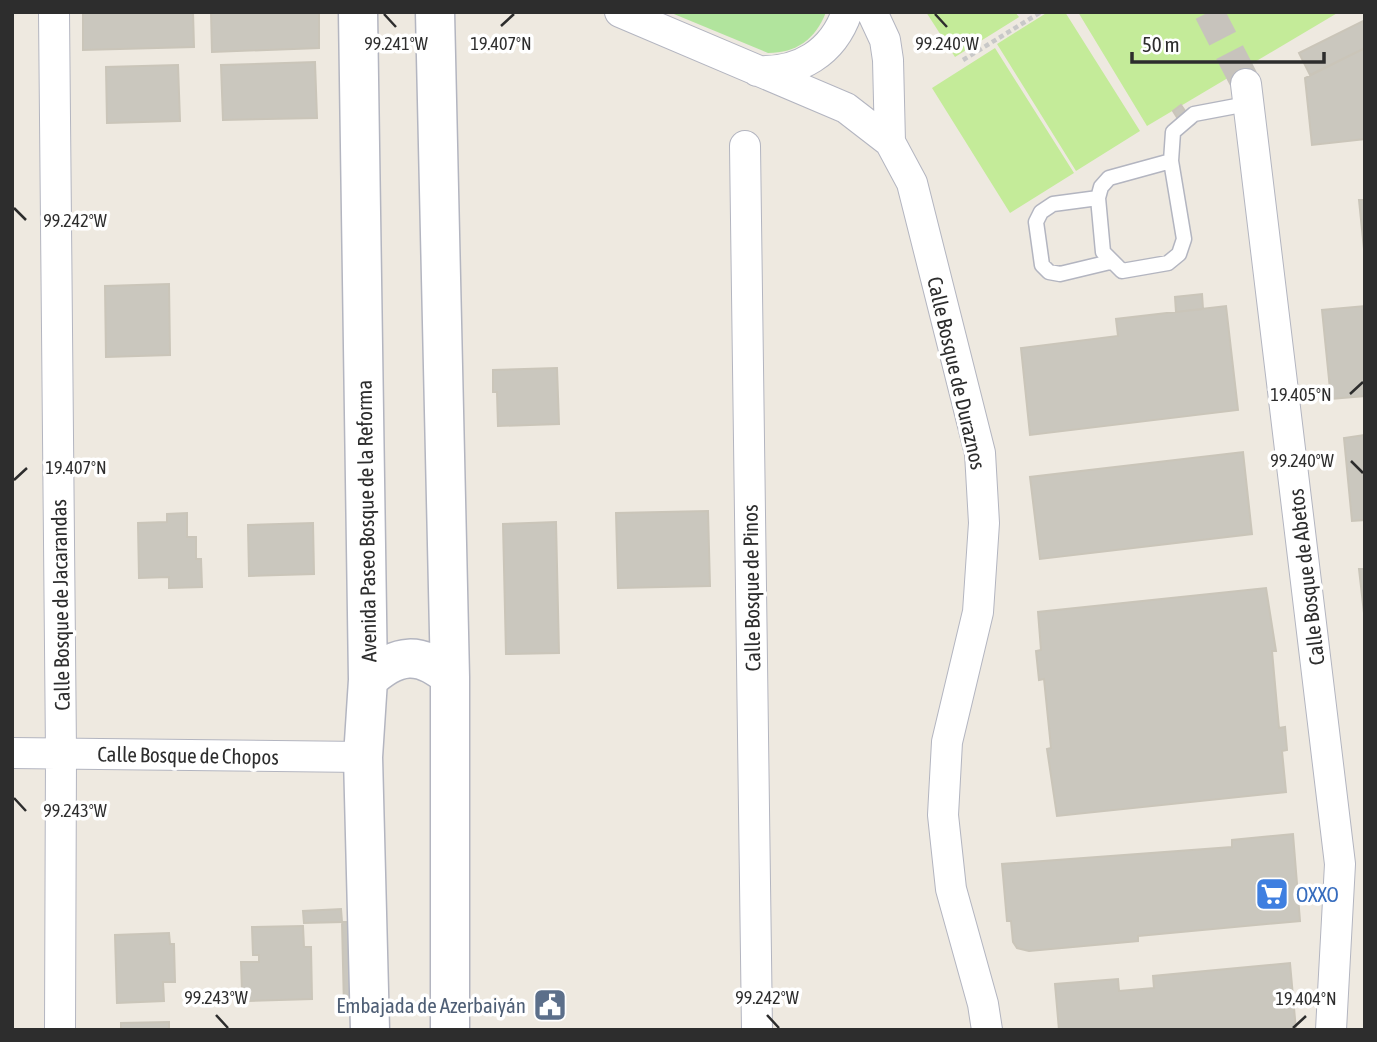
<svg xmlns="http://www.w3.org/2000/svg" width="1377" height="1042" font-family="'Asap Condensed',sans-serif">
  <rect width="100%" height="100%" fill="#eee9e0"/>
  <path fill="#b1e49d" d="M669,12H826C816,39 796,53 768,53Z"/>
  <path fill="#c4eb99" d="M926,12H1015L1019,17L955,57Z
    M1048,12H1065L1140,131L1076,171L997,44Z
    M1078,12H1339L1147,126Z
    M995,48L1074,173L1010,213L932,88Z"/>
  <path fill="#cac7be" stroke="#cac5b9" stroke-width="2" d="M83,12H193L194,47L83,50Z
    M211,12H319V48L212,52Z
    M1365,20V48L1310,75L1299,53Z
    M1365,48V139L1312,145L1305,78Z
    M315,62L317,118L223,120L221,65Z
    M178,65L180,121L107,123L106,67Z
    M1181,105L1194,124L1185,130L1173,111Z
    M1359,200H1365V259Z
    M169,284L170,355L106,357L105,286Z
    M1202,294L1203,309L1176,312L1175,297Z
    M1226,306L1238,410L1030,435L1021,348L1118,336L1116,319Z
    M1365,306V396L1331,399L1322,310Z
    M557,368L559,424L498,426L497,392H493V370Z
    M1365,435V520L1352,521L1344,438Z
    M1243,452L1252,534L1040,559L1030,477Z
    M708,511L710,586L618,588L616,513Z
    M187,513V537H196V559H201L202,587L169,588V577L139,578L138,523L167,522V514Z
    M556,522L559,653L506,654L503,524Z
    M313,523L314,574L249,576L248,525Z
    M1359,569H1365V622Z
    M1266,588L1276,651H1272L1279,728L1285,727L1287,750L1282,751L1286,792L1057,816L1047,749L1051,748L1044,679L1039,680L1036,651L1041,650L1038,612Z
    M1293,834L1300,921L1138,936V941L1029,951L1017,948L1013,942L1011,921H1007L1002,864L1232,847V840Z
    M341,909L342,922L304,923L303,911Z
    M342,922H357L360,1008H344Z
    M303,926L304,947H311L312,999L249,1001V991H242L241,962H259V955H253L252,927Z
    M169,933L170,944H174L175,982H163L164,1001L117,1003L115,935Z
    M1290,963L1296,1030H1059L1055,984L1118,979L1119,991L1154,988L1153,976Z
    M169,1022V1030H121V1023Z"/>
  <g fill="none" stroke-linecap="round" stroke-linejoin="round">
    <path stroke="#c7c3bc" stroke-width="30" stroke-dasharray="30 15" stroke-linecap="butt" d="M1209,12L1246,84"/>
    <defs>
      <path id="lane" d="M1171,161L1109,178L1101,187L1098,198L1103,252L1122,271L1168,263L1179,254L1184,239L1171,161L1173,132L1194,114L1247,104
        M1098,198L1053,204L1041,212L1036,222L1042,265L1049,272L1060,274L1110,262"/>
      <path id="street" d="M54,12L61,753L60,1030
        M620,12L846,108L890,142
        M872,12L885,40L888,60L890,142L912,183L980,453L984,523L978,612L947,742L943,815L951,889L983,1004L987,1030
        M757,71C799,73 833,53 847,12
        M1246,84L1340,864L1331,1030
        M745,146L757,1030
        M12,753L363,757"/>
      <path id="secondary" d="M358,12L368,680L363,757L370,1030
        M435,12L450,677V1030
        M368,680C397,653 420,651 450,677"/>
    </defs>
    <use href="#lane" stroke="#b3b5c0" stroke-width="17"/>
    <use href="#street" stroke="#b3b5c0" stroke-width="32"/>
    <use href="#secondary" stroke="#b3b5c0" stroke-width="41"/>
    <path stroke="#c8c8c8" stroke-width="4.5" stroke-dasharray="5 3.5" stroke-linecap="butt" d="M963,60L1041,12"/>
    <use href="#lane" stroke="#fff" stroke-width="14"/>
    <use href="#street" stroke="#fff" stroke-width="30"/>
    <use href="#secondary" stroke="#fff" stroke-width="38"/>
  </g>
  <path fill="none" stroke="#2d2d2d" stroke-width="2.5" d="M384,14L396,27M935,14L947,27M501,26L514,14M14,208L26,220M1350,394L1363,382M1351,461L1363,473M14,480L27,468M14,798L26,811M216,1015L228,1028M767,1015L779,1028M1293,1028L1306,1016"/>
  <defs>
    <symbol id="supermarket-square" viewBox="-11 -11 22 22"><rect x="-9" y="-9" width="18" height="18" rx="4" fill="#3f7fe0" stroke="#fff"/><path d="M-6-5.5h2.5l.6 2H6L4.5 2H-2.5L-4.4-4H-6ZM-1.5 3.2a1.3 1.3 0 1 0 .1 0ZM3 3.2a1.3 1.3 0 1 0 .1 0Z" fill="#fff"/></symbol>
    <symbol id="civic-square" viewBox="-11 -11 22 22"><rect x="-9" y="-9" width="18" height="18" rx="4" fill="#5c6f8a" stroke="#fff"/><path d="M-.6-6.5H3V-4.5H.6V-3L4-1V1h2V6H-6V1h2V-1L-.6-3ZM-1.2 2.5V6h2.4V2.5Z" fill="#fff"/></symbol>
  </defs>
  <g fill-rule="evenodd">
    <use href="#supermarket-square" x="1253" y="875" width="38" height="38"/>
    <use href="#civic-square" x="531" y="986" width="38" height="38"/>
  </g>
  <g text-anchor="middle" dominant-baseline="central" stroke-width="7" stroke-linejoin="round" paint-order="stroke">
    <g font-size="21" fill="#2d2d2d" stroke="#fff">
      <text transform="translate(957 373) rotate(77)">Calle Bosque de Duraznos</text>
      <text transform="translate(366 521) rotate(-91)">Avenida Paseo Bosque de la Reforma</text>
      <text transform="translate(1306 577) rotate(-97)">Calle Bosque de Abetos</text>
      <text transform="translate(751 588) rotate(-91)">Calle Bosque de Pinos</text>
      <text transform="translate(60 605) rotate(-91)">Calle Bosque de Jacarandas</text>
      <text transform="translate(188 755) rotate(1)">Calle Bosque de Chopos</text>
    </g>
    <g font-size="21" fill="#366cbe" stroke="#fff" text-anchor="start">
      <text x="1296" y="894">OXXO</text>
    </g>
    <g font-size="21" fill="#4e5e75" stroke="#fff" text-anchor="end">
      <text x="526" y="1005">Embajada de Azerbaiyán</text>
    </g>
  </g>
  <g font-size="18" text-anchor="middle" fill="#2d2d2d" stroke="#fff" stroke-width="7" stroke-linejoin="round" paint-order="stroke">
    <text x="501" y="50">19.407°N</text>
    <text x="396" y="50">99.241°W</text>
    <text x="947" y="50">99.240°W</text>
    <text x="75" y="227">99.242°W</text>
    <text x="1301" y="401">19.405°N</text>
    <text x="1302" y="467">99.240°W</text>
    <text x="76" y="474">19.407°N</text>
    <text x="75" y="817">99.243°W</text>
    <text x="216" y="1004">99.243°W</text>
    <text x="767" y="1004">99.242°W</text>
    <text x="1306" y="1005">19.404°N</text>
  </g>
  <rect width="1377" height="1042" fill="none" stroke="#2d2d2d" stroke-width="28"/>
  <path d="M1132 52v10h192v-10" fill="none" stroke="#2d2d2d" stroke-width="3.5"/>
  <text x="1142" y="52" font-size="21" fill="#2d2d2d" stroke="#ffffff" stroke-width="5" paint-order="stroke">50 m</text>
</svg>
